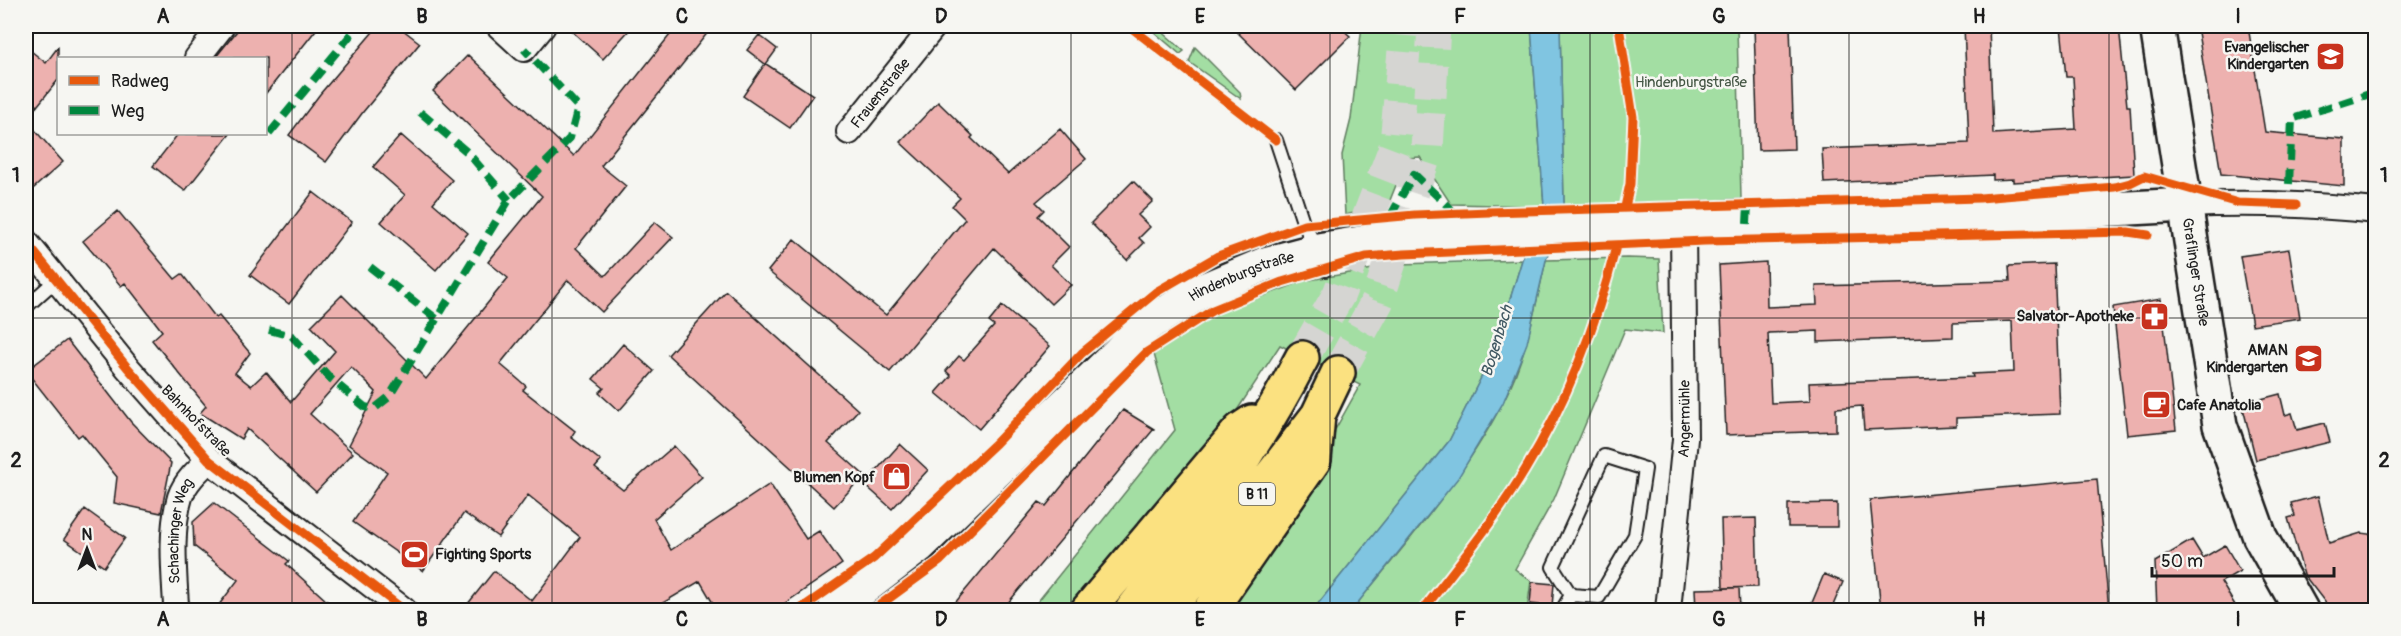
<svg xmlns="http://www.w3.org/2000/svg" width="2401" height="636" font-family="Pangolin,sans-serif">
  <rect width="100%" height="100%" fill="#f6f6f2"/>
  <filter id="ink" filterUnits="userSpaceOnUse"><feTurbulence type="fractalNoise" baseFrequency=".0167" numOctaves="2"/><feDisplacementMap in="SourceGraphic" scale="12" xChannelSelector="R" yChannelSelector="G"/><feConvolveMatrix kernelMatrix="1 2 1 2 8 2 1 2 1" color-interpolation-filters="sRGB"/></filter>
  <g filter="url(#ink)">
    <path fill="#a3dea3" stroke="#607d60" stroke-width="1.5" d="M1147,26H1160L1158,28L1184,51L1180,54Z
      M1362,26H1531L1544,206L1451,204L1420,157L1407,158L1388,205L1345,215L1342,155L1351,119Z
      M1560,26H1737L1741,199L1564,205Z
      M1195,47L1240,92L1241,99L1189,62Z
      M1627,258L1659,259L1663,333L1625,329L1554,499L1515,569L1531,581L1527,610H1352C1405,544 1463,480 1502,404C1526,359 1535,309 1546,260Z
      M1522,260L1494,352L1449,441L1313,610H1222L1284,521L1360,385L1280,345L1191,480L1077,610H1031L1175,430L1154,354L1220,312L1304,281L1401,264Z"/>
    <path fill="#80c5e1" stroke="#588192" stroke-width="1.5" d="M1531,26H1560L1564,205L1546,260L1527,343L1503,403L1458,478L1352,610H1313L1449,441L1494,352L1522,260L1544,206Z"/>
    <path fill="#edb1af" stroke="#1c1c1c" stroke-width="1.5" fill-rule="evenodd" d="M241,26H319L266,93V58H215Z
      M378,26H398L420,43L363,112L326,162L289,135L320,94Z
      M566,26H633L603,59Z
      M677,26H713L601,166L626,186L576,248L605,276L655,222L673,237L602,312L568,280L500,364L526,386L523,390L575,431L571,437L601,461L595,468L623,490L674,446L702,477L654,519L671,550L770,484L806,539L819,531L842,564L775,610H717L700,581L651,610H463L494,571L532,601L580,537L528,495L498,537L464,513L423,571L353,522L387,472L349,445L376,392L351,367L310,414L353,453L316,492L247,429L241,439L200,413L206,406L152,340L162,331L125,283L121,286L83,241L118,211L175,279L182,274L216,318L219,316L250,353L235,373L251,386L266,372L291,402L335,351L311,326L342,295L426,379L508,278L488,262L542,196L433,91L468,55L574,156Z
      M1231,26H1339L1350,36L1296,90Z
      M1754,26H1790L1794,149L1758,150Z
      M1964,26H1989L1993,134L2076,129L2073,77H2066L2061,26H2119L2127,106H2130L2134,175L2013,182V179L1993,180V175L1824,183L1822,149L1969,143Z
      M2197,26H2248L2265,132L2344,139V186L2221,174Z
      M759,35L777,49L766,64L813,95L790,128L743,96L765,64L747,50Z
      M26,47L46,63L58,47V80L26,120L63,162L26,195Z
      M938,102L973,136L971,138L1008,174L1060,129L1086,159L1036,202L1044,210L1038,216L1069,247L1051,265L1071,285L1051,304L994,248L890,372L768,271L794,239L886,315L965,219L952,206L960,198L900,142Z
      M178,134H230L185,191L153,166Z
      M401,135L452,180L433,203L468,233L436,270L381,222L405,195L373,167Z
      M1133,181L1153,201L1138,215L1150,227L1139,238L1144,243L1127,260L1091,223Z
      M313,192L352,222L289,304L250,275Z
      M2289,249L2300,318L2252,325L2240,256Z
      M1766,262L1767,307L1817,305L1816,286L2010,281L2009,266L2054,264L2060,414L1956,418V426L1864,430L1862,406L1836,408V431L1726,435L1719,265ZM2012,321L2014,372L1972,374L1973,377L1809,383L1810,401L1771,403L1768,333L1818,331V342L1953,337V323Z
      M726,291L858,410L828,443L864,475L834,507L668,355Z
      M2161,299L2176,430L2127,435L2113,307Z
      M1002,306L1050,346L979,429L936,393L951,376L946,371L959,356L964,360L994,326L989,322Z
      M67,340L131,422L171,463L161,513L114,503L117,477L82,434L78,437L26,371Z
      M623,344L654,371L619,411L599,393L604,388L593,379Z
      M2280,394L2285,415L2292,413L2297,430L2325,423L2330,442L2256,460L2242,404Z
      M1123,410L1154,429L1002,610H949L1039,502L1046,506Z
      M900,444L928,470L892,509L864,484Z
      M2097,479L2109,610H1881L1870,500Z
      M2318,496L2329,543L2361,533L2376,535V558L2368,557L2376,588V610H2331L2304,575L2288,518L2295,516L2291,503Z
      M214,503L289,561L286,564L337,610H215L238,580L194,546L193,522Z
      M1837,503V527H1788V504Z
      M85,509L125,538L104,567L64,539Z
      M1756,518L1758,587L1723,588L1721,519Z
      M2192,540L2203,558L2225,545L2240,571L2221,582L2238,610H2157L2155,562Z
      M1824,574L1843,582L1831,610H1809Z
      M1532,582L1554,584L1552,606L1530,604Z
      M1739,588L1740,610H1696L1695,589Z"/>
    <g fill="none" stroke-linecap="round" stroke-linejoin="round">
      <path stroke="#d5d5d2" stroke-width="33" stroke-dasharray="33 16" stroke-linecap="butt" d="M1302,358L1339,294L1396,145L1406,26
        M1338,373L1377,302L1427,149L1434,26"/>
      <defs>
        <path id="lane" d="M1276,140L1304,225L1318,250L1325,270
          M26,307L57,279
          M1604,456L1645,469L1635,535L1599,597L1571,595L1553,567Z
          M1562,610L1571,595"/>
        <g id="street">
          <path d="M499,26L524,49L543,26"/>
          <path d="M197,58L222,26"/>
          <path id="s1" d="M849,132L934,26"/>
          <path d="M2186,205C2249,202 2312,204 2376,211"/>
          <path d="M26,242L127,367L209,460L404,610"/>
          <path id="s2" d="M179,610L176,605C174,570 170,530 180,497C185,482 198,470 209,460"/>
          <path id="s3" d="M1668,610L1685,439L1683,225"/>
        </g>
        <g id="secondary">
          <path id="s4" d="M2157,26L2220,425L2260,537L2301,610"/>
          <path id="s5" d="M835,610L919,546L1147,325L1199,292L1265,264L1318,250L1416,234L1489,229L1981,216L2186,205"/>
        </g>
        <path id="highway" d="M1088,610L1240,430L1252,422
          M1132,610C1196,529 1254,451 1302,358
          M1168,610L1318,415L1338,373
          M1210,610L1314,460L1318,415"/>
      </defs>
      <use href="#lane" stroke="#1c1c1c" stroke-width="16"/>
      <use href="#street" stroke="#1c1c1c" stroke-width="28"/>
      <use href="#secondary" stroke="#1c1c1c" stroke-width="38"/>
      <use href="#highway" stroke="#1c1c1c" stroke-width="38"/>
      <use href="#lane" stroke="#f6f6f2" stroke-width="12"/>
      <use href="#street" stroke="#f6f6f2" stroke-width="24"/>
      <use href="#secondary" stroke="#f6f6f2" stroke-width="33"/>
      <use href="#highway" stroke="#fbe180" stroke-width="33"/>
      <path stroke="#00873e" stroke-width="8" stroke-dasharray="15 8" stroke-linecap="butt" d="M420,112L467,152L509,200
        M269,134L358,26
        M2289,184L2292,119L2376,92
        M1390,217L1414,174L1455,213
        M1747,224L1748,204
        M370,267L438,320
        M269,330L292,336L331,379L365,407L374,409L389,397L509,200L570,138L578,107L524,49
        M142,610L144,606"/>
      <defs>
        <path id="cycleway" d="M1129,26L1276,140
          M1619,26L1633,117L1630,184L1625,207
          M26,242L127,367L209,460L404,610
          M799,610L874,558L996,443L1082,353L1156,292L1218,256L1304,225L1415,215L1489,212L1980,198L2115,187L2130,183L2144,176L2238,203L2296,205
          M873,610L940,561L1147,352L1213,310L1282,282L1366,257L1404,254L1705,241L2128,232L2148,235
          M1423,610C1458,565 1495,520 1525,470C1567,401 1597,324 1616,246"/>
      </defs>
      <use href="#cycleway" stroke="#f6f6f2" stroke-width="13"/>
      <use href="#cycleway" stroke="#e8590c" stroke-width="9"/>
    </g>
  </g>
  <path fill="none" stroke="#1c1c1c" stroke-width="1.5" stroke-opacity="0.55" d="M292,26V610M552,26V610M811,26V610M1071,26V610M1330,26V610M1590,26V610M1849,26V610M2109,26V610M26,318H2376"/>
  <defs>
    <symbol id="school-square" viewBox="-11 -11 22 22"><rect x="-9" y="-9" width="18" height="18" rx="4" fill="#c8321e" stroke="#f6f6f2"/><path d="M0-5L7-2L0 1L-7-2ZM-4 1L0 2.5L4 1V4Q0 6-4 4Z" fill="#fff"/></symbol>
    <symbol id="pharmacy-square" viewBox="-11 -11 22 22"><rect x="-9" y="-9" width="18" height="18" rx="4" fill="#c8321e" stroke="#f6f6f2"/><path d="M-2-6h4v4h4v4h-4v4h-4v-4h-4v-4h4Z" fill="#fff"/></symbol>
    <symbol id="cafe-square" viewBox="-11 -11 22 22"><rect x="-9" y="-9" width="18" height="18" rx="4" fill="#c8321e" stroke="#f6f6f2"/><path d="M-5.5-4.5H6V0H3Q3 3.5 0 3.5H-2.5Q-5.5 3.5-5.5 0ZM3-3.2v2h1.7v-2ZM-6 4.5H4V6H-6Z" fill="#fff"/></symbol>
    <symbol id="shop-square" viewBox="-11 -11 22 22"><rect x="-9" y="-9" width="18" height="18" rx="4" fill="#c8321e" stroke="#f6f6f2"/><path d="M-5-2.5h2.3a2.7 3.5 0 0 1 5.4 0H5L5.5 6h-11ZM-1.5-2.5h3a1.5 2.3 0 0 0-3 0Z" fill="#fff"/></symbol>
    <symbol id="stadium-square" viewBox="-11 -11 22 22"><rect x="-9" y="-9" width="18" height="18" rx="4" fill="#c8321e" stroke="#f6f6f2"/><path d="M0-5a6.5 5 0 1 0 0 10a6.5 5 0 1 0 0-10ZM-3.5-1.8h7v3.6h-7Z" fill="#fff"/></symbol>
  </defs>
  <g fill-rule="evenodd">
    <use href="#school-square" x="2314" y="40" width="33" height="33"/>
    <use href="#pharmacy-square" x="2138" y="300" width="33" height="33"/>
    <use href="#school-square" x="2292" y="342" width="33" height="33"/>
    <use href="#cafe-square" x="2140" y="388" width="33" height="33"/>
    <use href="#shop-square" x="880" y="460" width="33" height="33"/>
    <use href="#stadium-square" x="398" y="538" width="33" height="33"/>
  </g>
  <g text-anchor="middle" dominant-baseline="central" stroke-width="5" stroke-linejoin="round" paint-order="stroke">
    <rect fill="#f6f6f2" stroke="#5d5d5c" stroke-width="1.5" x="1239" y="483" width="36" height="22" rx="4.5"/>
    <g font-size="14" font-weight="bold" fill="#1c1c1c">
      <text x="1257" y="494">B 11</text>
    </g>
    <g font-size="15" font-weight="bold" fill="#1c1c1c" stroke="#f6f6f2" text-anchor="end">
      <text x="2309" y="47">Evangelischer<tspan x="2309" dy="17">Kindergarten</tspan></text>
      <text x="2134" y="316">Salvator-Apotheke</text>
      <text x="2288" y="350">AMAN<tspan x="2288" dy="17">Kindergarten</tspan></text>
      <text x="2177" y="405" text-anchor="start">Cafe Anatolia</text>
      <text x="875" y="477">Blumen Kopf</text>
      <text x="435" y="554" text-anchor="start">Fighting Sports</text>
    </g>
    <g font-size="15" fill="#445644" stroke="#f6f6f2">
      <text x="1691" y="82">Hindenburgstraße</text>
    </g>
    <g font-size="15" fill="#1c1c1c" stroke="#f6f6f2">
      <text stroke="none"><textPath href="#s1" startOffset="50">Frauenstraße</textPath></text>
      <text stroke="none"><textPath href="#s4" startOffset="249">Graflinger Straße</textPath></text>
      <text stroke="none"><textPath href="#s5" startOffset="530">Hindenburgstraße</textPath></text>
      <text stroke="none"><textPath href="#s3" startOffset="192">Angermühle</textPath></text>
      <text transform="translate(196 421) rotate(46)">Bahnhofstraße</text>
      <text stroke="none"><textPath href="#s2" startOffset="81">Schachinger Weg</textPath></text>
    </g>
    <g font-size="16" font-style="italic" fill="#3f5761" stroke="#f6f6f2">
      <text transform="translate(1497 341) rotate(-73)">Bogenbach</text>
    </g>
  </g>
  <rect width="2401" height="636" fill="none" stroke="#f6f6f2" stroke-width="66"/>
  <rect x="57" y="57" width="210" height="78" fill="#f6f6f2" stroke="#9f9f9c" stroke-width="1.5"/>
  <rect x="69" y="76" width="30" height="9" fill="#e8590c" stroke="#9f9f9c" stroke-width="1.5"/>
  <text x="111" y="87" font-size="18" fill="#1c1c1c">Radweg</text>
  <rect x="69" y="106" width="30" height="9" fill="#00873e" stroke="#9f9f9c" stroke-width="1.5"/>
  <text x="111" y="117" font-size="18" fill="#1c1c1c">Weg</text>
  <g transform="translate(87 549)" stroke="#f6f6f2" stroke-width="4.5" paint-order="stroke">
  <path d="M0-4.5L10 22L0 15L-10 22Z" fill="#1c1c1c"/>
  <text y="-9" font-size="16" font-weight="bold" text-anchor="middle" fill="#1c1c1c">N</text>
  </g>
  <path d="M2152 567v9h182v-9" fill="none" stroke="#1c1c1c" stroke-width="3"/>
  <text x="2161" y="567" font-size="18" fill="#1c1c1c" stroke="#f6f6f2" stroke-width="4.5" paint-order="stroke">50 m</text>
  <rect x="33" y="33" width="2335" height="570" fill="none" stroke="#1c1c1c" stroke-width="2"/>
  <g font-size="20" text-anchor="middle" font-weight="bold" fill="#1c1c1c">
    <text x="163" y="23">A</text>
    <text x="422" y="23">B</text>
    <text x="682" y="23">C</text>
    <text x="941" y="23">D</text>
    <text x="1200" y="23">E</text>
    <text x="1460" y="23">F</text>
    <text x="1719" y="23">G</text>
    <text x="1979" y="23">H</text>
    <text x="2238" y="23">I</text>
    <text x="16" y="182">1</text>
    <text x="2384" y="182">1</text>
    <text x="16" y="467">2</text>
    <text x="2384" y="467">2</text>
    <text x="163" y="626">A</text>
    <text x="422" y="626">B</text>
    <text x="682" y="626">C</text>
    <text x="941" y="626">D</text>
    <text x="1200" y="626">E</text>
    <text x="1460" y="626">F</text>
    <text x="1719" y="626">G</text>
    <text x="1979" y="626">H</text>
    <text x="2238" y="626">I</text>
  </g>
</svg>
